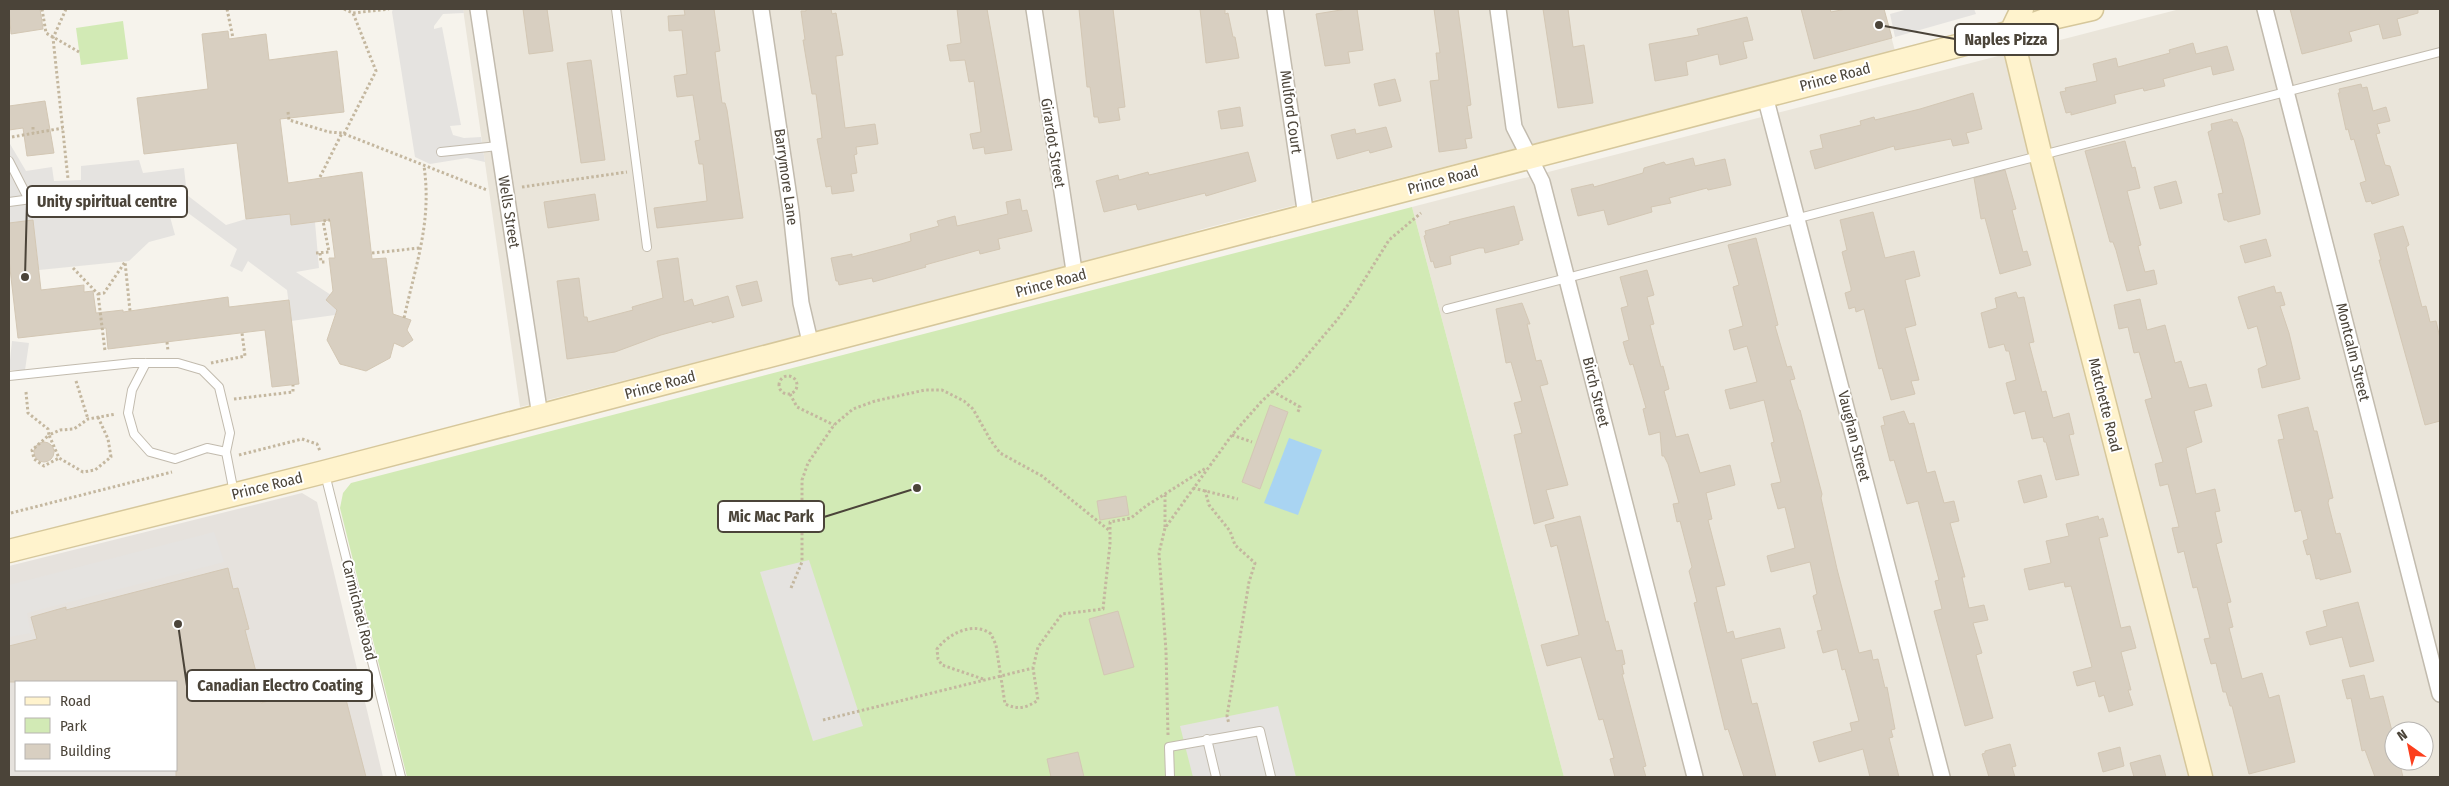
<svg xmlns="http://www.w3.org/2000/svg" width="2449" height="786" font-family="'Fira Sans Condensed',sans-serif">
  <rect width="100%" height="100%" fill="#f6f3ec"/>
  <path fill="#eae5da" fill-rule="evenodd" d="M463,9H1884L1895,51L1206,228L1108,257L520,407Z
    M2180,9H2440V777H1564L1412,207ZM2394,731H2424V761H2394Z"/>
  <path fill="#e6e2dd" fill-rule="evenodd" d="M302,493L317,502L383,777H9V566ZM16,682H176V770H16Z"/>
  <path fill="#d2eab5" d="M123,21L128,59L81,65L76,28Z
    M1412,207L1564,777H407L340,508L343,493L351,483Z"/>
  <path fill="#e5e3e0" d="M393,9H463L464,13L443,14L434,26V29L442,27L461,125L450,126L453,135L464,138L481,137L485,162L467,158L430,164L415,157L392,12Z
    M1908,9H1974L1976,14L1895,37L1890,14Z
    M9,130L10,144L26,171L52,167L54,181L81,180V166L139,160L143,173L184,168L187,195L226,225L246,219L290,214L291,225L315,222L319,268L296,272L331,295L327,301L337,310L335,315L291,321L287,290L248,261L242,272L230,266L237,249L161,193L154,196L157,217L169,213L175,235L149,242L129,261L39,270L33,221L9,223Z
    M12,341L29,343L25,370H9Z
    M214,532L224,562L27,613L31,633L9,637V585Z
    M809,560L863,726L813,741L760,572Z
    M1278,706L1296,777H1193L1180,726Z"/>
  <path fill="#a9d4f2" d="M1289,438L1322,450L1298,515L1264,503Z"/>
  <path fill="#d8cfc1" stroke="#d3c7b4" d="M9,9H40L43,29L11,34Z
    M523,9H547L553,51L529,54Z
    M684,9H714L720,51L715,52L722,103H725L727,110L743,218L657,228L654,208L707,201L703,164H699L695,141L700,140L693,95L677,97L674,76L687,74L682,30L669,31L668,16L685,15Z
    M806,9H831L832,14L836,13L843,55L836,56V59L845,128L875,124L878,144L856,147L857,154L854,155L857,173L851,174L854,191L832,194L831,186L826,187L817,139L822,138L816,94H812L803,40H805L801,11H806Z
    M957,9H987L1012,150L985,154L984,147L973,149L970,134L981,132L974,81L969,82L965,60L950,61L947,45L961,43Z
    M1079,9H1113L1125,107L1118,108L1120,120L1099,123L1098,117H1094L1090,87H1087Z
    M1200,9H1225V14L1228,13L1233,37H1235L1239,58L1206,63Z
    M1347,9H1357L1363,50L1348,52L1350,63L1325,66L1316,14Z
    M1434,9H1458L1471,105L1467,106L1472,138L1465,139L1467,148L1439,152L1430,81L1439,80L1436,53H1440Z
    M1543,9H1568L1573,47L1584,45L1593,103L1558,108Z
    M1801,9H1830L1831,12L1846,9H1884L1892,38L1814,59Z
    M2290,9H2418V13L2397,19L2401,35L2383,39L2379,24L2349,32L2352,41L2302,54Z
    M1747,17L1753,40L1743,42L1747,58L1720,65L1718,54L1686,62L1688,75L1655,81L1649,44L1699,35L1697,29Z
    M228,31L229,39L266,34L269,60L337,51L344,112L280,119L288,183L362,172L372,259L386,258L393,314L411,320L407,330L413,340L403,347L394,343L390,358L366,371L340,364L327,340L337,310L326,300L333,291L329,258H335L330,220L291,225L290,214L246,219L237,143L144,154L137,98L208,89L202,34Z
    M2193,43L2196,54L2227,46L2234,70L2213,75L2211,66L2163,79L2165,86L2144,91L2143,88L2114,95L2116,103L2071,115V112L2066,113L2060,92L2066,91L2065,88L2097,81L2093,64L2116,58L2118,67L2170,53L2169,50Z
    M591,60L605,160L581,163L567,63Z
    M1395,79L1401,101L1379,106L1374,84Z
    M2361,84L2362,88L2367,87L2373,111L2386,107L2390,121L2377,124L2380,133L2376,134L2385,165L2390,166L2399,195L2372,204L2371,201L2366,202L2360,183L2366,181L2354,139L2351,140L2348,129L2346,130L2338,93H2340L2339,89Z
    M1973,93L1982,129L1966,133L1969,143L1953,146L1951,139L1895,150L1894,146L1815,169L1810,151L1823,148L1820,135L1861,125L1860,121L1874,117L1875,120L1920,109Z
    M45,101L54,153L27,156L23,128L9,130V106Z
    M1240,107L1243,126L1221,129L1218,111Z
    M2232,119L2233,122H2237L2243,138L2260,211V214L2228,222L2227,220H2224L2218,194L2223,193L2208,132L2212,130L2211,124Z
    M1386,127L1392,147L1370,153L1369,150L1337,159L1331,135L1355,129L1356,134Z
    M2125,141L2132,168L2135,167L2140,188L2127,191L2141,245L2138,246L2145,272L2154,270L2157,284L2127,291L2116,250L2113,242H2110L2085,151Z
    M1248,152L1256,181L1206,196L1205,193L1138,210L1136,204L1104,212L1096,181L1118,175L1119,180L1148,172L1149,175Z
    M1693,158L1695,166L1725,159L1731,185L1708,190L1707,188L1669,198L1671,203L1651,207L1652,212L1608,225L1604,210L1578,216L1571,189L1593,184L1594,187L1643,173L1644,168L1664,162L1666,165Z
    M2005,170L2016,209L2012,210L2023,252L2027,251L2031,265L2000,274L1985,218L1981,219L1974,178Z
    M2176,181L2182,203L2160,209L2154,187Z
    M595,194L599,220L548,228L544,202Z
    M1020,199L1022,211L1027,210L1032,231L998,239L1000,249L980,254L979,250L925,265L926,267L873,282L872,278L839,285L838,281H836L831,258L852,254V257L901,244L911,241L910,234L939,226L937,221L955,216L957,226L1008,214L1006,202Z
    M1514,206L1523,240L1519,241V244L1485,253L1484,248H1479L1450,256L1451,264L1435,268L1433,261L1431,262L1424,236L1426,235L1425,231L1450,224L1449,222Z
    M1873,212L1885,258L1914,251L1920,276L1905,280L1916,325L1905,328L1919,380L1911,381L1915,394L1891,400L1882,368L1879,369L1864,309L1856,312L1855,307L1849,309L1845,293L1851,291V288L1842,252L1847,250L1840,220Z
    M33,220L41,290L84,285V292L93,291L96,313L123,310V312L228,297L229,307L289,300L299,384L272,387L265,330L108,349L106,328L18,338L9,260V223Z
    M2403,226L2409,245L2406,247L2422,307L2426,306L2430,322L2436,321L2440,338V421L2425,425L2379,260H2381L2374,234Z
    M1756,238L1778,325L1775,326L1787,367L1791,366L1795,379L1790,380L1799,410H1800L1822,494L1821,498L1837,569L1859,653L1871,650L1873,660L1878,659L1885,688L1887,687L1895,729L1891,730L1893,737L1889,738L1899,777H1870L1863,749L1819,762L1813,742L1852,731L1850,723L1859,721L1845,669L1842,670L1837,649L1823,653L1817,631L1822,630L1813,596L1817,594L1810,562L1771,572L1767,556L1795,548L1785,507L1778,509L1771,484L1781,482L1771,443L1774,442L1764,400L1730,409L1725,390L1757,382L1747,346L1734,350L1729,330L1743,326L1733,287L1739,285L1728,245Z
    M2266,239L2271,256L2245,263L2240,246Z
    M678,258L684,302L692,299L694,306L728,296L734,317L712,323V321L661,335L615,352L567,359L557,281L579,278L584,317H587L588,322L633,310L632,307L663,298L657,261Z
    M1647,270L1654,295L1647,297L1654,324L1650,325L1661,367L1663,366L1669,389L1664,391L1676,437L1688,434L1700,473L1730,465L1735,485L1706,493L1712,519L1708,520L1725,585L1716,587L1727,633L1733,631L1735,639L1780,628L1785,648L1741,659L1752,704L1757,703L1776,777H1744L1728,729L1725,730L1694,603L1697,602L1689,571L1692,567L1680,521L1677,522L1673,504L1679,503L1668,464L1664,456H1662L1660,432L1649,435L1643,409L1646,408L1633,364L1630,365L1627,356L1623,342L1629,340L1621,308L1628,306L1620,277Z
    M757,281L762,301L742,306L736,286Z
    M2274,286L2276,293L2281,292L2285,305L2280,306L2289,333L2300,379L2262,388L2258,369L2267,365L2257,326L2248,329L2238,297Z
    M2016,292L2018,298L2024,297L2034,342L2029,343L2042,392L2046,391L2053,418L2069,413L2074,434L2069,435L2079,475L2056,480L2046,442H2044L2043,437L2032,439L2025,411L2014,414L2006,383L2016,380L2009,351H2006L2004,344L1989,348L1981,313L1997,308L1995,298Z
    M2140,299L2147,330L2165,325L2175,363L2181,361L2189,388L2206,384L2212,406L2194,411L2202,442L2186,448L2196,494L2215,489L2220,511L2215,512L2222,542L2216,544L2231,602L2227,603L2233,627L2229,628L2242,679L2262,673L2269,698L2279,695L2295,762L2249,774L2232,706H2230L2226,692H2223L2216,663L2211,664L2204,639L2210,638L2197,587L2193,588L2184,551L2178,553L2172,528L2179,527L2168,484L2160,486L2155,464L2163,462L2145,400L2152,398L2139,352L2134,353L2128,327L2119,329L2114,305Z
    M1522,303L1530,324H1527L1536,361L1541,360L1548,384L1540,386L1568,485L1546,490L1554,518L1534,524L1514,435L1522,433L1514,403L1522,401L1511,362L1506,363L1496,309Z
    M1270,405L1288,412L1260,489L1242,482Z
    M2308,407L2314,431H2317L2333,498L2329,499L2328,503L2336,534L2340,533L2351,572L2320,580V578L2316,579L2310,554L2307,555L2303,541L2308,539L2301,510L2295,512L2278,440L2284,439L2278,415Z
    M1904,411L1909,424L1914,423L1927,473L1935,471L1944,503L1954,501L1959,521L1950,523L1965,577H1962L1969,608L1984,605L1988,620L1973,623L1982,653L1976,655L1993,718L1965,726L1934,611L1942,609L1935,581L1939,580L1918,501L1907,504L1894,460L1890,461L1881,426L1885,425L1883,417Z
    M34 452a10 10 0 1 1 20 0a10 10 0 1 1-20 0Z
    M2041,475L2047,497L2024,503L2018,481Z
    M1126,496L1129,515L1100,520L1097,501Z
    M1580,516L1606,622L1608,621L1616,651L1622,650L1625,664L1622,665L1624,674H1622L1646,766L1643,767L1646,777H1615L1610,759L1614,758L1603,719L1599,720L1581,657L1547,666L1541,645L1579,635L1557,545L1551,547L1545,525Z
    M2098,516L2099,520L2103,518L2108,536L2099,538L2121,628L2130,626L2136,648L2121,652L2131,690H2128L2133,705L2109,712L2104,695L2099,697L2095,681L2077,686L2073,672L2092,667L2071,586L2065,587L2064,582L2029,590L2024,569L2051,563L2046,541L2069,536L2066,524Z
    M228,568L233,589L238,588L249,629L245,630L256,672L253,673L261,703L325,686L326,689L342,684L366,777H176V682H9V646L37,639L31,617L66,607V610Z
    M2358,602L2374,661L2350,667L2342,637L2310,645L2306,632L2327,626L2323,611Z
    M1118,611L1134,667L1104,675L1089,619Z
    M2364,675L2370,699L2383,696L2394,739V761H2399L2403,777H2375L2365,750L2362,751L2351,698L2347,699L2342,680Z
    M2010,744L2016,766L2012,767L2015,777H1989L1982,754L1985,753V751Z
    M2120,747L2124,766L2103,772L2098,753Z
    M1078,752L1084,777H1051L1047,759Z
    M2160,755L2166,777H2134L2130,763Z"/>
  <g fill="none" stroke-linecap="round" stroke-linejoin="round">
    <defs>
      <path id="lane" d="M616,9L647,247
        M441,152L498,146
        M9,161L29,200
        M9,202L39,198
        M1447,309L2440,52
        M146,363L132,390L128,413L134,434L150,452L175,459L207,448L226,452
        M9,376L133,363H178L202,370L219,387L230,433L226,452L234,493
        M325,474L401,777
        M1207,739L1216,777
        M1170,777L1169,747L1260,731L1271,777"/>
      <path id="street" d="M478,9L540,416
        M761,9L791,211L801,303L811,346
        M1034,9L1075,277
        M1275,9L1306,216
        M1498,9L1514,127L1542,182L1695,777
        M2265,9L2440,694
        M1765,96L1942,777"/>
      <path id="secondary" d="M2011,32L2041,157L2201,777
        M2011,32L2022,9
        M9,551L324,472L2011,32L2048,19L2092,9"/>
    </defs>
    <use href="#lane" stroke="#c2bbae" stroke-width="10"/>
    <use href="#street" stroke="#c2bbae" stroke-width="18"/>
    <use href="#secondary" stroke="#d6c79b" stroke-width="25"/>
    <path stroke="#c4b79f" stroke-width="3" stroke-dasharray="2.5 2.5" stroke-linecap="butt" d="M42,9L46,33L79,52
      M66,9L53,38L68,179
      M227,9L233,38
      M344,9L353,13L389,9
      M288,112L289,120L329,132L342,133L487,190
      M33,127V133
      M344,134L376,71L353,13
      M12,137L63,128
      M320,177L342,133
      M522,187L627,172
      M316,253L329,252L323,221L330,220
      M320,253L321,262H327
      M372,253L420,248
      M73,268L98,294L105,351
      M98,294L104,293L125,262L130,311
      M404,318C416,264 432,221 424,166
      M167,342L168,351
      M211,363L245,356L242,333
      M779 385a9 9 0 1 1 18 0a9 9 0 1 1-18 0Z
      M76,381L88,419
      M1272,391L1300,407L1297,414
      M26,392L28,413L48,429L49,435L32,450L34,459L44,466L59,458
      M790,394L797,407L834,425
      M234,399L293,392V385
      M98,417L108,439L111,457L95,470L83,472L59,458L49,435L60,430L74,429L88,419L116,414
      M1232,435L1252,442
      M239,455L302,439L317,444L320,451
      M1193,488L1238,499
      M1205,490L1209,505L1230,531L1235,545L1255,563L1249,582L1227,716L1229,724
      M11,513L172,472
      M1165,527V495
      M791,588L802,562V480L808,463L834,425L853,409L875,401L925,390H942L964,401L973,409L991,441L1000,453L1042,476L1110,531
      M983,679L942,665L938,659L937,649C949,633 974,621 991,634L996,645L1005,704C1018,710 1027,708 1038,700L1033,668
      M823,720L1033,668L1038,647L1062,614L1103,609L1110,544V522L1131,518L1146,506L1206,468
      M1168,735L1166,651L1159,553L1165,528L1232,435L1261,402L1293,372L1337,320L1353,298L1389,240L1421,213"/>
    <use href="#lane" stroke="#fff" stroke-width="8"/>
    <use href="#street" stroke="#fff" stroke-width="15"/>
    <use href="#secondary" stroke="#fff3cd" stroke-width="22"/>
  </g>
  <g text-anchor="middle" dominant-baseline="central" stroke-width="4" stroke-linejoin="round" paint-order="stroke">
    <g font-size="15" fill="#4b4439" stroke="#fff">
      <text transform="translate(1835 77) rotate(-15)">Prince Road</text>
      <text transform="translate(1291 112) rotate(82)">Mulford Court</text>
      <text transform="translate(1053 143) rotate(81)">Girardot Street</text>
      <text transform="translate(786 177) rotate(82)">Barrymore Lane</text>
      <text transform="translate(1443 180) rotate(-15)">Prince Road</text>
      <text transform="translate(509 212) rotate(81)">Wells Street</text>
      <text transform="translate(1051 283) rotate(-15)">Prince Road</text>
      <text transform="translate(2353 352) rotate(76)">Montcalm Street</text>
      <text transform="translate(660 385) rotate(-15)">Prince Road</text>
      <text transform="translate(1596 392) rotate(76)">Birch Street</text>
      <text transform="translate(2105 405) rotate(76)">Matchette Road</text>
      <text transform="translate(1854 436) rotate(76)">Vaughan Street</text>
      <text transform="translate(267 486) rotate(-14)">Prince Road</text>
      <text transform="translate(359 610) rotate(76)">Carmichael Road</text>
    </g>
  </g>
  <path fill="none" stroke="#4b4439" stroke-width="2" d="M1879 25L1955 39M25 277L27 202M917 488L824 517M178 624L187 686"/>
  <g fill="#4b4439" stroke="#fff" stroke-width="2">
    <circle cx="1879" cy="25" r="5"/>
    <circle cx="25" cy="277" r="5"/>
    <circle cx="917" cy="488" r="5"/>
    <circle cx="178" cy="624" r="5"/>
  </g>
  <g fill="#fff" stroke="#4b4439" stroke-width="2">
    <rect x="1955" y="24" width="103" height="31" rx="5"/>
    <rect x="27" y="186" width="160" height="31" rx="5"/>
    <rect x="718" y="501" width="106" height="31" rx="5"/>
    <rect x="187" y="670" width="185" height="31" rx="5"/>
  </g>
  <g font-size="16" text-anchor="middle" font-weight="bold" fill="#4b4439">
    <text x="2006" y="45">Naples Pizza</text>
    <text x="107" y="207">Unity spiritual centre</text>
    <text x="771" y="522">Mic Mac Park</text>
    <text x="280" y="691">Canadian Electro Coating</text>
  </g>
  <rect width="2449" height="786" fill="none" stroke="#4b4439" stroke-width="20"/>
  <rect x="15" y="681" width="162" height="90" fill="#ffffff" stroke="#b7b4b0"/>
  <rect x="25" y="697" width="25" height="8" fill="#fff3cd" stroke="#b7b4b0"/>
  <text x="60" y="706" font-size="15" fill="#4b4439">Road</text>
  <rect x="25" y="718" width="25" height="15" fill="#d2eab5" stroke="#b7b4b0"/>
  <text x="60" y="731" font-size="15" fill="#4b4439">Park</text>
  <rect x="25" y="744" width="25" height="15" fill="#d8cfc1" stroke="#b7b4b0"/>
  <text x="60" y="756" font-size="15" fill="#4b4439">Building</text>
  <g transform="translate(2409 746) rotate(327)"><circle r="24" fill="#ffffff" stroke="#b7b4b0"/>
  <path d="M0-4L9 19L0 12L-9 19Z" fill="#fc3f1d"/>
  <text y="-8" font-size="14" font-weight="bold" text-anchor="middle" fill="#4b4439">N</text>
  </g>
</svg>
